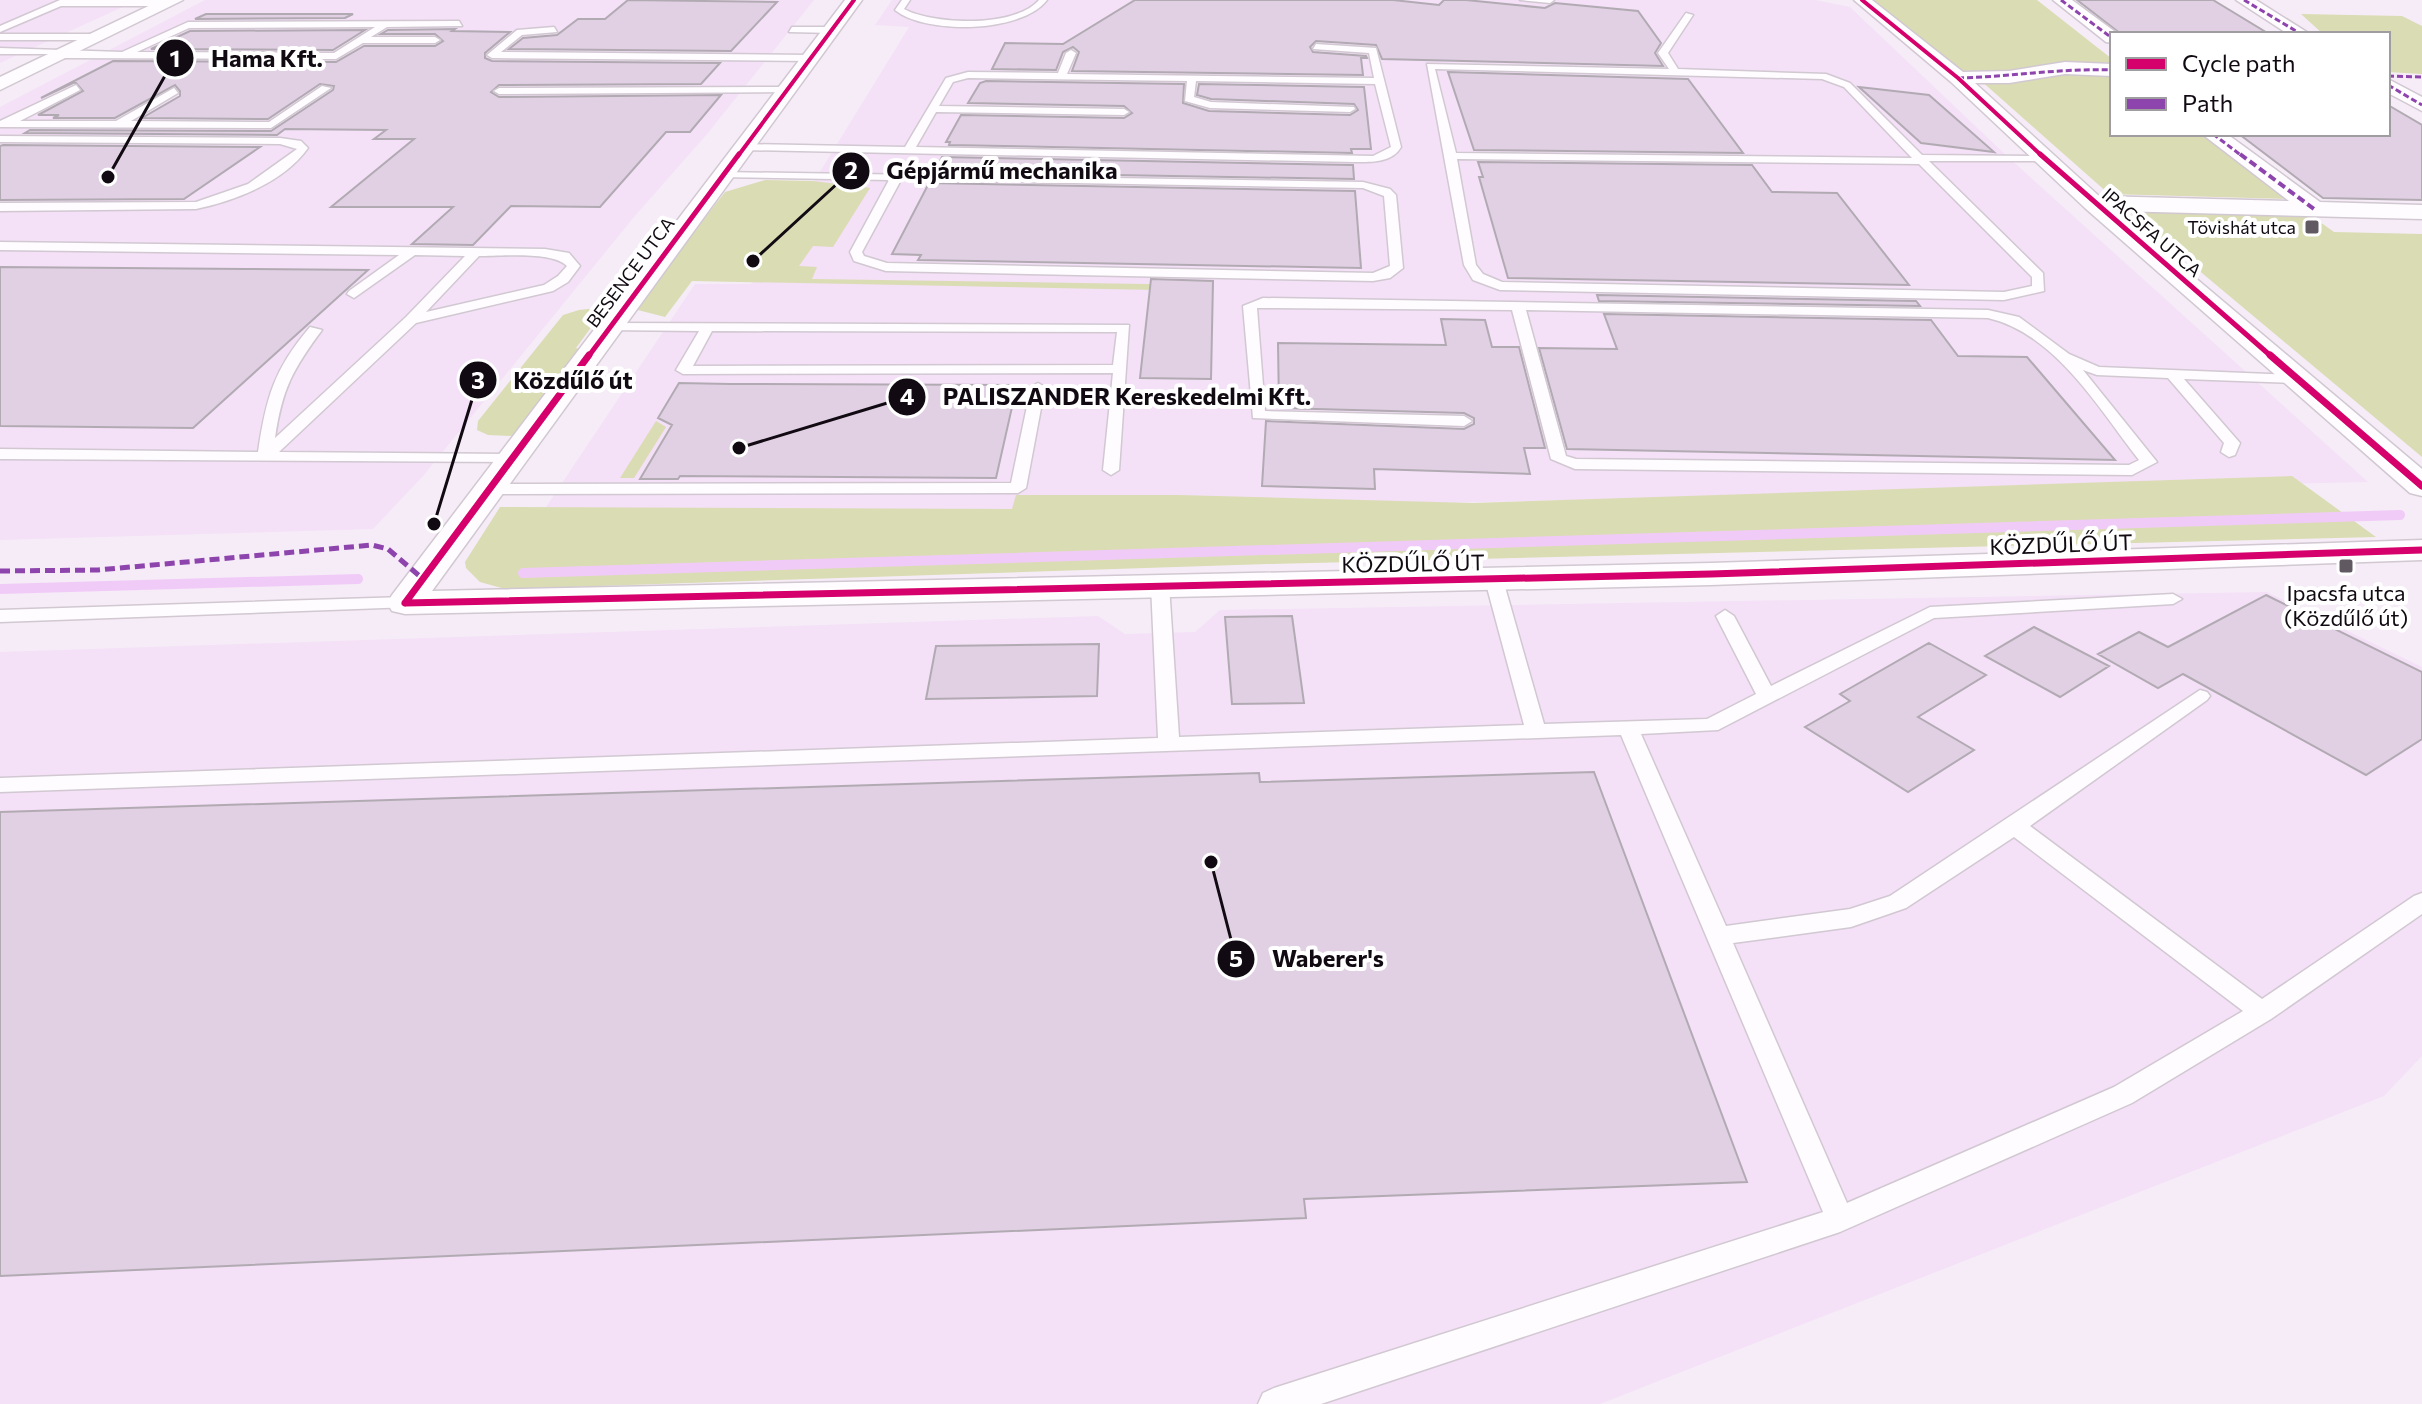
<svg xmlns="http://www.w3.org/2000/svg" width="2422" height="1404" font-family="Commissioner,sans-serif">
  <rect width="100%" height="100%" fill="#f6ecf7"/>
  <path fill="#f4e0f7" d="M0,0H138L0,63Z
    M205,0H814L708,133L634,217L423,476L373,529L0,540V107Z
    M892,0H1815L1850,7L2009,158L2368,482L1217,508L538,519L695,284H751L909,27L875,25Z
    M2267,592L2422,667V1056L2384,1096L1600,1404H0V652L1098,616L1125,634L1195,632L1220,610Z"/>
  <path fill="#dadcb3" d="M1862,0H2037L2112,59V134H2201L2289,199L2109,194L1979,79L1958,78Z
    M2301,14L2402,16L2422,26V74L2388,72V34H2323Z
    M765,180L813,181L870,188L833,247L813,246L799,266L817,267L812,279L1210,285L1209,291L692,281L665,317L634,309L725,192Z
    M2129,212L2313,217L2334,232L2422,234V457Z
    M606,307L576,348L579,349L513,436L488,435L477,430L478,421L563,315L579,310Z
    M656,421L666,427L634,478H620Z
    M2292,476L2376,537L1267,564L505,589L480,582L466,568L465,562L500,507L1012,509L1016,495H1178L1473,503Z"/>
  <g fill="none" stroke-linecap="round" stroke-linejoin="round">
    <path stroke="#f1cbf8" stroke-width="10" d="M523,573L2400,515
      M0,589L358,579"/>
  </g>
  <path fill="#e1d0e3" stroke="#b2aab3" stroke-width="2" d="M628,0L777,2L731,51L509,49L523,38L557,35L578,19H605Z
    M1135,0H1393L1439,5L1444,0H1466L1545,8L1555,3L1638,11L1661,43L1655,53L1663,66L1382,59L1376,45L1316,41L1310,47L1313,52L1366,56L1367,58H1361L1363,75L1072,71L1079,52L1073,47L1063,52L1056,70L992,69L1005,43L1063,44Z
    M2077,0H2213L2269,34H2121Z
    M206,14H353L345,18L195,19Z
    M455,29L452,31L510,32L485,53V58L492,61L720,63L701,84L499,85L491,92L499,97L721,95L690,132H666L600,207L511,206L473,245L412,244L453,207H331L414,139H374L386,130L285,129L277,135L25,133L30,130L271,131L333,90L334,86L320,84L268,119L142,118L180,96V91L175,85L115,118H53L59,115H38L83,91L75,82L41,98L113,61L336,62L364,46H435L443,41L435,34H381L388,30Z
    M365,30L333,50L151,49L190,31Z
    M1448,72L1688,79L1743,153L1474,150Z
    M986,81L1184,84L1183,103L1209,111L1350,115L1358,110L1354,104L1211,99L1197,95L1199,84L1364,87L1371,149H1351L1352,153L949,145L950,142H946L961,115L1124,118L1132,113L1124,106L968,103L980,83Z
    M1859,87L1929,95L1994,152L1921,143Z
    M2388,105L2422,125V200L2323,198L2239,134H2388Z
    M3,145L260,147L184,199L0,200V146Z
    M942,157L1353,165L1354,179L934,172Z
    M1478,162L1752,165L1772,192L1837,193L1909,285L1508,278L1479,177H1483Z
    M929,183L1355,191L1361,268L918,260L921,255L892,254Z
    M0,267L245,269L368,270L193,428L0,426Z
    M1151,279L1213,281L1211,379L1140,378Z
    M1597,295L1916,301L1920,306L1599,301Z
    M1604,314L1931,320L1958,356L2027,357L2115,460L1567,449L1539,348L1617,349Z
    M1441,319L1485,320L1492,347H1519L1545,448H1524L1530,474L1374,469L1375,489L1262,486L1266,421L1464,429L1474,424V418L1464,413L1279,408L1278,343L1446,345Z
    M679,383L730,384L1017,385L996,478L680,476L678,479H640L672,425L658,418Z
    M2266,595L2422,672V739L2366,775L2183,674L2158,688L2098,654L2139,632L2168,647Z
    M1292,616L1304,703L1232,704L1225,617Z
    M2034,627L2109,666L2060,697L1985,656Z
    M1929,643L1986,675L1918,717L1974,750L1908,792L1805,727L1850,701L1840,694Z
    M1099,644L1097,696L926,699L936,646Z
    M1594,772L1747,1182L1304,1199L1306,1218L0,1276V812L1259,773L1260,782Z"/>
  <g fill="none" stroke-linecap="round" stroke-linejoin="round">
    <defs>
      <path id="lane" d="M60,0H170L174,3L170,6H61L0,32V26Z
        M902,0H910L904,9C934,25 1015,28 1039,0H1047C1022,33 926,35 895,10Z
        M1520,0H1554L1550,3Z
        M1686,13L1693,15L1668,53L1678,69L1826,74L1850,83L1922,155L2047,156V160L2043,161H1929L2043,273L2044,291L2004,300L1500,290L1473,280L1464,265L1427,64L1669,69L1658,53ZM1435,69L1822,79L1844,87L1912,158L1456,153ZM1457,159L1919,164L2032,277V286L2004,292L1502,282L1483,274L1476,265Z
        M459,21L462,26L387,27L371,37H435L440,40L435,43H363L336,59L61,58L57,54H0V48L122,52L188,22ZM375,27L334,53L137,52L189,28Z
        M554,27L557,32L522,35L501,52L810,55L815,58L810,61L492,58L487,55L517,30Z
        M792,27H832L836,30L832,33L789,32Z
        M0,34H99L104,37L99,40H0Z
        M1316,44L1376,48L1401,147C1392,163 1371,162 1354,162L743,150L738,147L743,144L905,147L946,78L968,72L1058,73L1066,53L1071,50L1076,53L1067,74L1374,78L1369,53L1313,49ZM968,78L1187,81L1185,101L1210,108L1350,112L1355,109L1354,107L1211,102L1194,97L1196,81L1375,84L1391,147L1373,156L916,147L936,112L1124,115L1129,112L1124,109L939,106L953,82Z
        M76,85L80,90L20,121H116L174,88L178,93L131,121L269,122L322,86L331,88L271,128L0,127V121Z
        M786,87L790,92L499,94L494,91L499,88Z
        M0,136L280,138L301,141L308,148C284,182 235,201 196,209L0,211V203L196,202L248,184L297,149L280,144L0,142Z
        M722,172L1363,182L1390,189L1396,195L1403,268L1390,278L1373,281L886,271L854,261L850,252L889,180L718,177V173ZM901,180L1363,188L1384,196L1390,266L1373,273L887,263L864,256L862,252Z
        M0,242L545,249L569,253L580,266L568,282L553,291L416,323L279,452L512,454L518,456V462L0,459V449L258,452C266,398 274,369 310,327L322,330C293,369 282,389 275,438L406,317L465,256L415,255L354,298L347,294L349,291L399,255L0,250ZM479,256C501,256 553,251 567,266L558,276L544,285L426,312Z
        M1263,298L1988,310L2019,317L2069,354L2099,367L2297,375L2304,379L2297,383L2184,379L2240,443L2235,455L2229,457L2221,452L2224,443L2168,378L2097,375L2083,370L2157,462L2132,475L1575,469L1551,459L1512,310L1257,308L1265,411L1464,416L1472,421L1464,426L1253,418L1243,306ZM1526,310L1988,318C2056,334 2099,409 2139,460L2129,465L1576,459L1566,456Z
        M610,323L1129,325L1119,470L1111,475L1103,470L1113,373L683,374L676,370L699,331L605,330L603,327ZM712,331L1117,332L1113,365L693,366Z
        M1038,383L1045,387L1026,488L1018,493L490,494L482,489L490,484L1011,483L1031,387Z
        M1494,575L1503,580L1544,724L1707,719L1756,694L1716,616L1725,610L1734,616L1771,686L1930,607L2173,594L2182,599L2173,604L1934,618L1718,730L1641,734L1726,926L1850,909L1890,896L2200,690L2207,692L2210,696L2207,700L2030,826L2262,999L2414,896L2422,893V914L2271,1019L2132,1103L1840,1232L1321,1404H1258L1263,1393L1274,1388L1823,1212L1621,735L0,792V778L1158,738L1151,585L1160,580L1169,585L1179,737L1524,725L1485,580ZM2014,837L2243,1011L2114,1087L1847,1203L1733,943L1851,927L1906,908Z
        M405,597L411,599L414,603L411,607L0,622V610Z"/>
      <path id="street" d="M161,0H183L0,90V77Z
        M845,0H862L432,591L1711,563L2422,540V560L1711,585L405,614L392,611L387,603L392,595Z
        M1854,0H1872L1963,72L2009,71L2065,62L2112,64V76L2065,74L2009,83H1975L2099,196L2289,201L2202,134H2227L2320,202L2422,205V219L2116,211L2422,469V496L2410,493L2085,208L1951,82Z
        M2053,0H2072L2118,34H2112V43L2106,42Z
        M2236,0H2256L2310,34H2288Z
        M2388,79L2422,97V111L2388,93Z"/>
    </defs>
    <use href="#lane" stroke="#d1c8d2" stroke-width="3"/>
    <use href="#street" stroke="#d1c8d2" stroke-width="3"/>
    <use href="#lane" fill="#fefcfe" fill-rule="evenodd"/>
    <use href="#street" fill="#fefcfe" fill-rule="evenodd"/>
    <path stroke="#8e44ad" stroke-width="3" stroke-dasharray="6 3" stroke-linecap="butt" d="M2061,0L2112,38
      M2244,0L2301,34
      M2388,76L2422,77
      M1958,78C2010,77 2060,68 2112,70
      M2388,85L2422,105
      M2213,134L2242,156"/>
    <path stroke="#8e44ad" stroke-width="4" stroke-dasharray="8 4" stroke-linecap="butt" d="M2240,154L2314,209"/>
    <path stroke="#8e44ad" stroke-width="5" stroke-dasharray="10 5" stroke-linecap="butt" d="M0,571L98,570L372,545L388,549L423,579"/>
    <defs>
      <path id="cycleway-far2" d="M1862,0L1958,78L2042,156
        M738,156L854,0"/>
      <path id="cycleway-far1" d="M2040,154L2272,357
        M588,357L739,154"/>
      <path id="cycleway" d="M2270,355L2422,486
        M405,603L1711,574L2422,550
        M405,603L589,355"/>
    </defs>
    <use href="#cycleway-far2" stroke="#fff" stroke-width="6"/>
    <use href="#cycleway-far1" stroke="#fff" stroke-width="8"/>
    <use href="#cycleway" stroke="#fff" stroke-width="11"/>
    <use href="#cycleway-far2" stroke="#d6006c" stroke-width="4"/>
    <use href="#cycleway-far1" stroke="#d6006c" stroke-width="5"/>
    <use href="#cycleway" stroke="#d6006c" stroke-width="7"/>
  </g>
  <g fill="#615962" stroke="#fff" stroke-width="3">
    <rect x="2304" y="219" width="16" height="16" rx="4"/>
    <rect x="2338" y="558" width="16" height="16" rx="4"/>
  </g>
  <g text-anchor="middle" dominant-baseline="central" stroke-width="8" stroke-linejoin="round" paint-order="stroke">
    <g font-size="18" fill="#110a12" stroke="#fff" text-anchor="end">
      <text x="2296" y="227">Tövishát utca</text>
    </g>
    <g font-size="18" fill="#110a12" stroke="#fff">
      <text transform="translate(2152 232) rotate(41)">IPACSFA UTCA</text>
      <text transform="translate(630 272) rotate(-53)">BESENCE UTCA</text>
    </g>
    <g font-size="22" fill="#110a12" stroke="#fff">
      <text transform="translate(2061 544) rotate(-2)">KÖZDŰLŐ ÚT</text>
      <text transform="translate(1413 563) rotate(-1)">KÖZDŰLŐ ÚT</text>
    </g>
    <g font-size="22" fill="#110a12" stroke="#fff">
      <text x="2346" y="592">Ipacsfa utca<tspan x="2346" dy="25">(Közdűlő út)</tspan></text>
    </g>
  </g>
  <path fill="none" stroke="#110a12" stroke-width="3" d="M108 177L175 58M753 261L851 171M434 524L478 380M739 448L907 397M1211 862L1236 959"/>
  <g fill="#110a12" stroke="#fff" stroke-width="3">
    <circle cx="108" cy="177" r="8"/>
    <circle cx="753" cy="261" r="8"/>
    <circle cx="434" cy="524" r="8"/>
    <circle cx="739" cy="448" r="8"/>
    <circle cx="1211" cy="862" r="8"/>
    <circle cx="175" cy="58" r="20"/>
    <circle cx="851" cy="171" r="20"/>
    <circle cx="478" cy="380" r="20"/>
    <circle cx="907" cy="397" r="20"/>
    <circle cx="1236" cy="959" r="20"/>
  </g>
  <g font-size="24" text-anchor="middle" font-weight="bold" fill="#fff">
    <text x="175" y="67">1</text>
    <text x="851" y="179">2</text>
    <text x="478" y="389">3</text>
    <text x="907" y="405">4</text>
    <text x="1236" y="967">5</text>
  </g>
  <g font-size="24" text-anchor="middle" font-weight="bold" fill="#110a12" stroke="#fff" stroke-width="8" stroke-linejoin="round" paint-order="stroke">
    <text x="267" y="67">Hama Kft.</text>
    <text x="1002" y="179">Gépjármű mechanika</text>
    <text x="573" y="389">Közdűlő út</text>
    <text x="1127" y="405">PALISZANDER Kereskedelmi Kft.</text>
    <text x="1328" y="967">Waberer's</text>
  </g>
  <rect x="2110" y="32" width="280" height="104" fill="#ffffff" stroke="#a09da0" stroke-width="2"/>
  <rect x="2126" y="58" width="40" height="12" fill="#d6006c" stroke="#a09da0" stroke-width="2"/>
  <text x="2182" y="72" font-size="24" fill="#110a12">Cycle path</text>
  <rect x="2126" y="98" width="40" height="12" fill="#8e44ad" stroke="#a09da0" stroke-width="2"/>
  <text x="2182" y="112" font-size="24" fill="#110a12">Path</text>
</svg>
